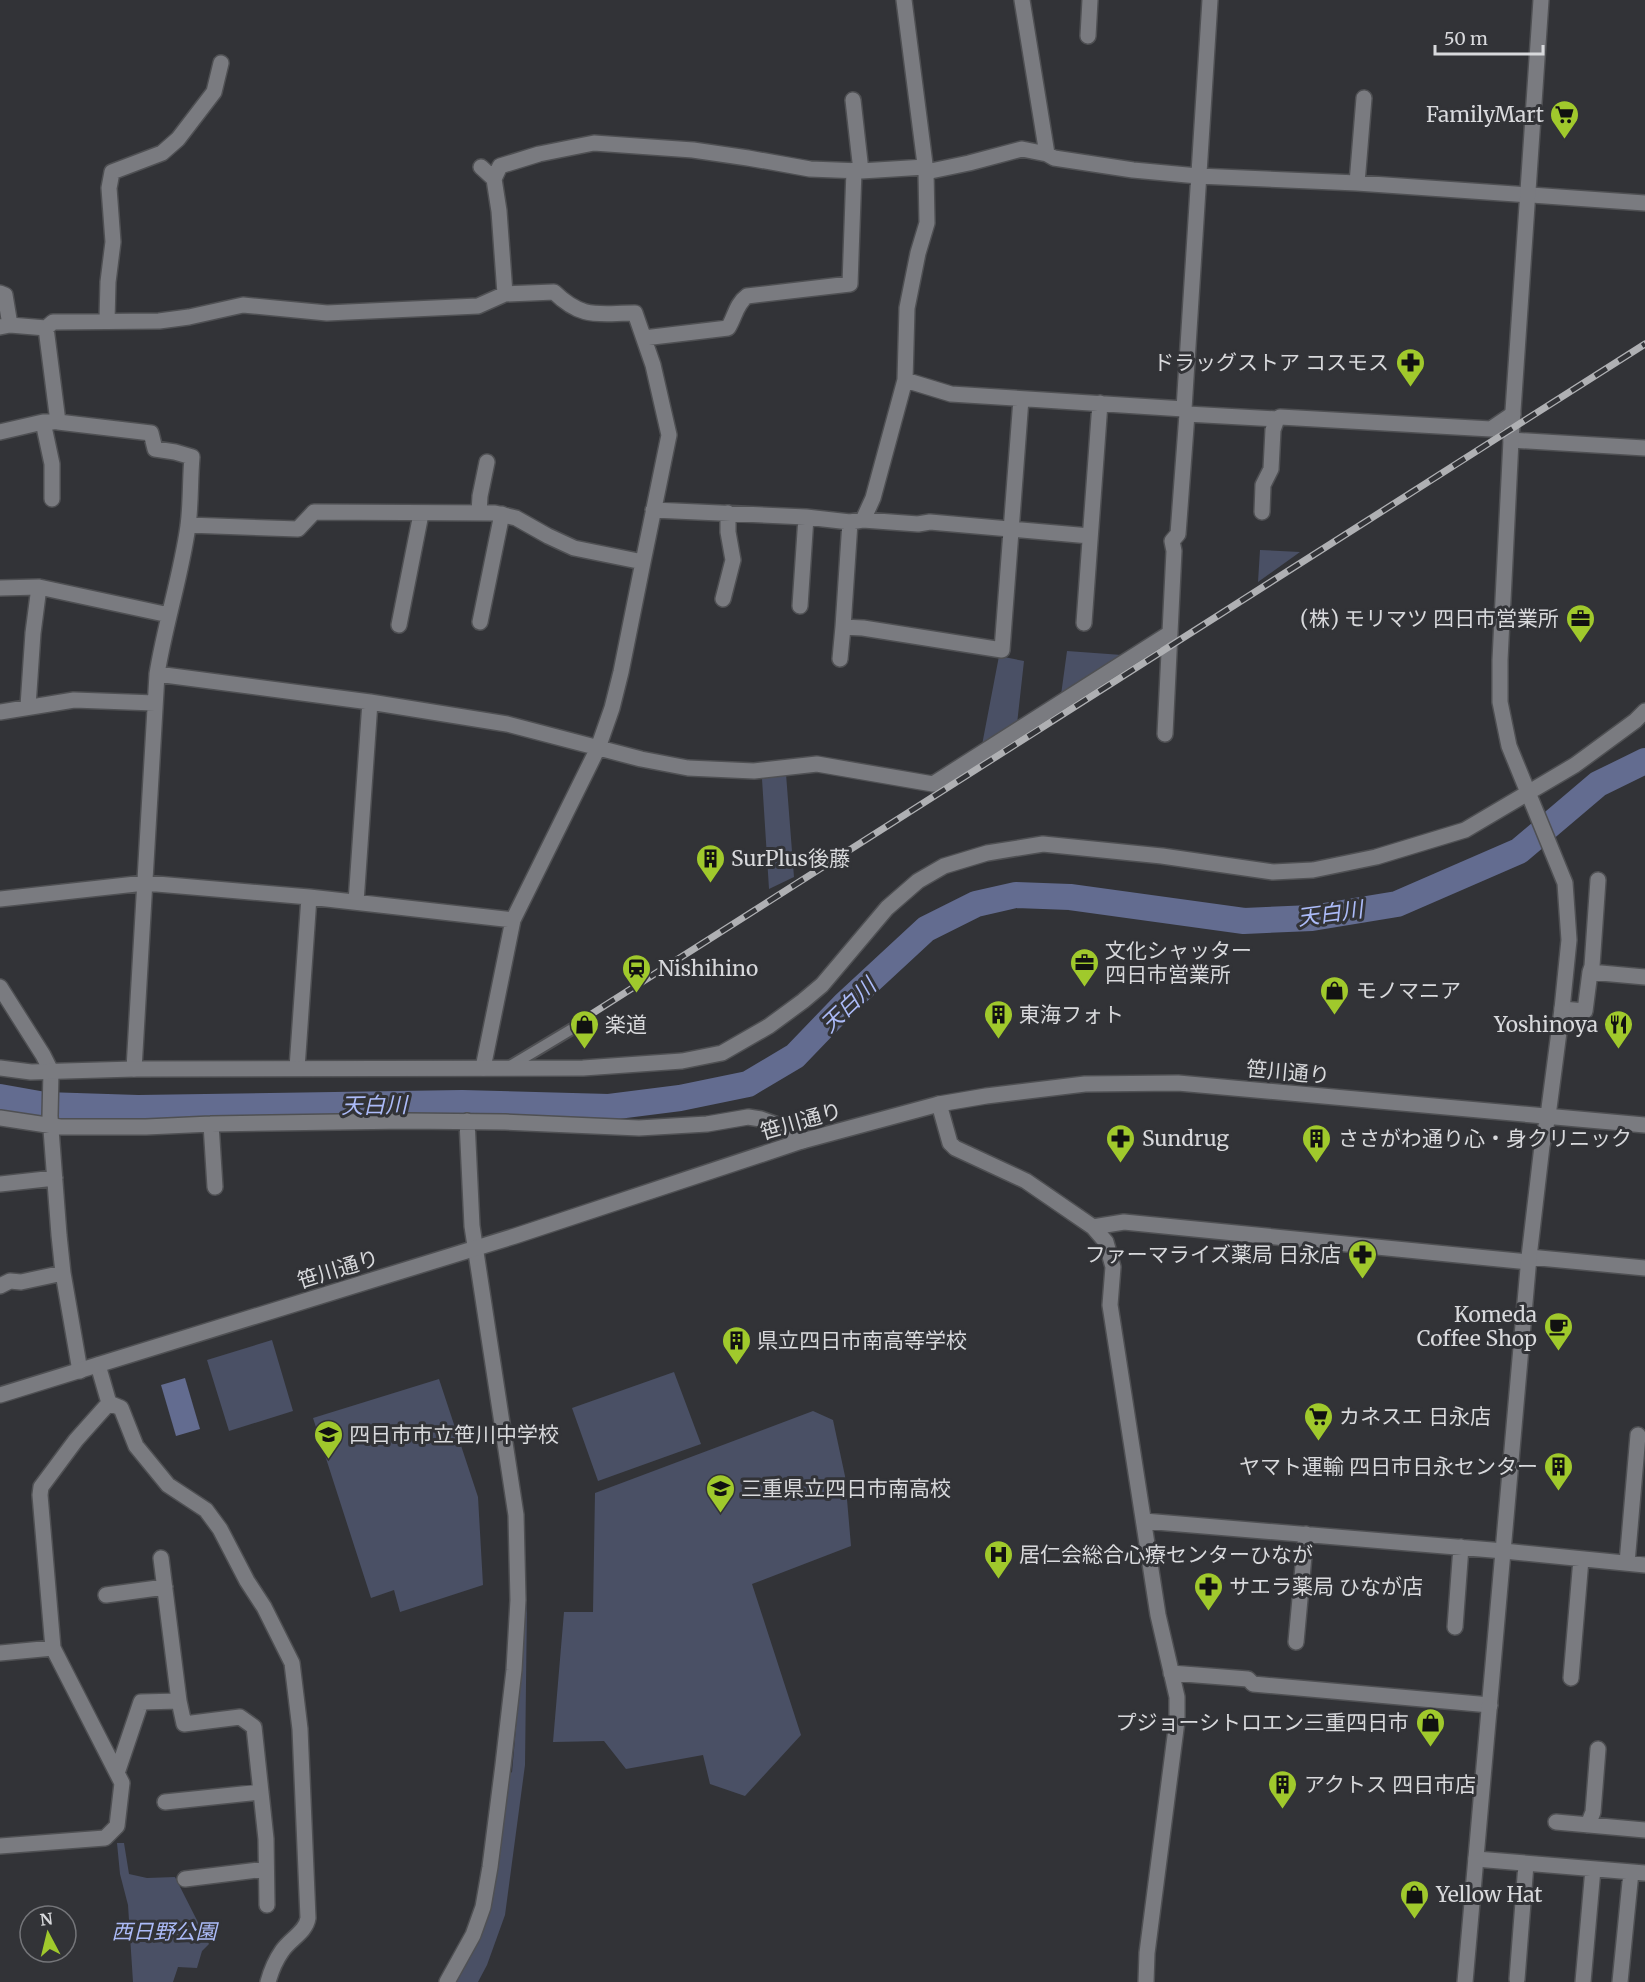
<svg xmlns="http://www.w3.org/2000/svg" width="1645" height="1982" font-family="Merriweather,'Noto Sans JP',serif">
  <rect width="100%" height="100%" fill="#323337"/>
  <path fill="#4a5065" d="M1260,550L1300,552L1258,582Z
    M1067,651L1122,655L1061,695Z
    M999,656L1024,661L1017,724L982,745Z
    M786,774L794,877L769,889L762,779Z
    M272,1340L293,1411L229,1431L207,1360Z
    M674,1372L701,1444L598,1481L572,1408Z
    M439,1379L478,1497L483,1585L400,1612L394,1590L371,1598L313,1418Z
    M813,1411L833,1420L845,1476L851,1546L752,1584L801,1735L745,1796L710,1784L703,1755L626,1769L604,1741L553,1742L564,1612H593L595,1493Z
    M527,1602L525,1765L505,1915L487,1965L478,1982H455L489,1911L497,1875L505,1777L512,1772Z
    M117,1843H124L129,1874L147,1878L175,1877L209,1944L202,1951L197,1968L178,1967L173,1982H133L128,1905L120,1874Z"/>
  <path fill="#636c90" d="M185,1378L200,1429L176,1436L161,1385Z"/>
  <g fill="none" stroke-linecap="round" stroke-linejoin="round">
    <path stroke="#636c90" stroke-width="26" d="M0,1097L45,1105L138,1108L462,1103L609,1107L680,1098L748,1084L795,1056L845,1004L926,929L976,904L1016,895L1070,897L1244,921L1312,918L1397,904L1519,851L1598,784L1645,761"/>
    <defs>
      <path id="pedestrian" d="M507,1068L572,1029"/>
      <path id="minor" d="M1022,0L1047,154
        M1088,36L1090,0
        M853,100L861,171
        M481,167L494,179
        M926,172L969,163L1022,149L1047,154L1054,158L1133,170L1198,176L1357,183L1645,203
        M1357,183L1364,98
        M0,293L5,295L10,325
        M505,294L499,211L494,179L500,166L539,154L594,143L693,150L748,158L810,169L861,171L925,167
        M107,320L108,282L113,242L109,188L112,172L162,153L178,139L214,92L221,63
        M0,327L10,325L46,328L53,322L159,321L189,317L243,305L327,313L478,306L505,294L554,292C583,320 598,313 635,313L653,365L669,435L643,562L621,672L612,708L598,748L513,920L483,1068
        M46,328L58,422L151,433L155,449L175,452L192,457C190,480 191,503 188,526C181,576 165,624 157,674L134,1069
        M644,338L728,328C735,317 736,304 747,296L850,284L854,170
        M905,380L951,394L1184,409L1187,414L1277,419L1280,417L1491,429L1513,414
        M1184,409L1210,0
        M43,422L52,464V499
        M0,432L43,422H53
        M1511,440L1645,448
        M653,510L806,517L850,522L863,520L873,498L905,380L907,308L918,253L927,223L926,172L904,0
        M1262,512L1263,485L1271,469L1273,430L1277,419
        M479,513L480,496L487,462
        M863,520L918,524L930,522L1090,536
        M850,522L843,627L863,628L1002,650L1021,399
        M188,525L298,529L314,512L495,513L516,518L548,536L574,548L643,562
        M0,588L39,587L169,615
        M723,599L733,560L728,532V513
        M800,606L806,517
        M480,622L502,514
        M1084,623L1100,403
        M399,625L421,514
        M840,659L843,627
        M157,674L370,702L507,724L641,759L688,768L754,771L817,764L933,784L1170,633
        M28,706L33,633L39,587
        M0,712L74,700L155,703
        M1165,734L1174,551L1172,541L1178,534L1187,414
        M0,899L145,883L309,897L513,920
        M356,902L370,702
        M1590,972L1592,966L1598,880
        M0,987L43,1055L51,1071L50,1116L59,1235L63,1273L80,1371
        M1562,1009L1585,1011L1590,972L1645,977
        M297,1068L309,897
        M939,1104L950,1143L955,1148L1026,1181L1093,1227L1106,1242L1113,1267L1110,1305L1158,1615L1177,1697V1721L1147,1953L1146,1982
        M0,1118L60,1127H146L211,1124L406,1121L505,1122L639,1128L707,1124L748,1117L761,1119L786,1128L802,1141
        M211,1124L215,1187
        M0,1184L55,1178
        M1093,1227L1124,1222L1529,1262
        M1529,1257L1645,1268
        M0,1286L10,1281L21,1282L63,1273
        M98,1365L109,1403
        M109,1403L121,1408L136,1446L168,1485L206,1510L220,1529L247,1581L264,1607L292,1663L300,1729L308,1918C306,1932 290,1939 282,1951C275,1961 271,1971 268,1982
        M1144,1521L1504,1551L1645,1565
        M1627,1563L1638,1435
        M106,1595L165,1587
        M1455,1627L1461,1547
        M1296,1642L1306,1534
        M0,1653L53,1648
        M1171,1673L1248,1679L1253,1684L1490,1705
        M1571,1678L1581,1559
        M179,1701L184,1724L240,1717L254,1727L266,1839L267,1905
        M117,1773L141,1702L179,1701L161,1558
        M165,1802L261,1792
        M1556,1822L1645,1830
        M1588,1825L1593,1812L1598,1749
        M0,1846L105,1838L117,1826L122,1783L53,1648L40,1495L41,1487L76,1440L109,1403
        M1476,1859L1645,1873
        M185,1879L266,1869
        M1517,1979L1526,1864
        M447,1982L473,1935L483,1907L490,1867L503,1765L514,1670L518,1600L516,1515L472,1226L467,1121
        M1583,1982L1593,1869
        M1620,1982L1631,1872"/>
      <path id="tertiary" d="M0,1068L31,1072L134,1069L583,1068L682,1061L722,1053L769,1026L803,1001L822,985L887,908L918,881L944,866L987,853L1043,844L1162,856L1273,872L1313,870L1376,857L1465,830L1575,765L1635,721L1645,711
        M0,1395L515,1236L802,1141L939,1104L986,1096L1085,1084L1178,1083L1645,1125
        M1465,1982L1529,1257L1542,1146L1548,1116L1562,1009L1569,940L1565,883L1509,746L1500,702V660L1511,440L1541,0"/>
    </defs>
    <use href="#pedestrian" stroke="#4f5053" stroke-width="14"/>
    <use href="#minor" stroke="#4f5053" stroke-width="18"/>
    <use href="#tertiary" stroke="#4f5053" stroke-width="18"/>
    <use href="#pedestrian" stroke="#7a7b80" stroke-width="10"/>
    <use href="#minor" stroke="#7a7b80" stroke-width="15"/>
    <use href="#tertiary" stroke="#7a7b80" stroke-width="15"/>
    <defs>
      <path id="rail" d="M579,1022L1645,344"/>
    </defs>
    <use href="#rail" stroke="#afb0b3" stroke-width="7"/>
    <use href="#rail" stroke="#323337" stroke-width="4.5" stroke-dasharray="14" stroke-linecap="butt"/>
  </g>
  <defs>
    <symbol id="supermarket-pin" viewBox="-11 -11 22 30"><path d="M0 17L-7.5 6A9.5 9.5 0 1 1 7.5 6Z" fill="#a0c92c" stroke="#323337"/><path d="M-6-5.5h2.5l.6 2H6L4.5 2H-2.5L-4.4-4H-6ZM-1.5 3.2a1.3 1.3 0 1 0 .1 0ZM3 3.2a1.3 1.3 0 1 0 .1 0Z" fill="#111"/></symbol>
    <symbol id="pharmacy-pin" viewBox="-11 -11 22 30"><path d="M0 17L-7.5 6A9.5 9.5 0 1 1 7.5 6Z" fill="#a0c92c" stroke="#323337"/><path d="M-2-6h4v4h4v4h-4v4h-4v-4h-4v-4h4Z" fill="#111"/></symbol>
    <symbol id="office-pin" viewBox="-11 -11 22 30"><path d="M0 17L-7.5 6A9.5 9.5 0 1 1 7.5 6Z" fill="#a0c92c" stroke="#323337"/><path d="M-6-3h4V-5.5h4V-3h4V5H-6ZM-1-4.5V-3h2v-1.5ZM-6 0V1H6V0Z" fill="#111"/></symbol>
    <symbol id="building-pin" viewBox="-11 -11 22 30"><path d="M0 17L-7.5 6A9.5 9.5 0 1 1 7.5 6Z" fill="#a0c92c" stroke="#323337"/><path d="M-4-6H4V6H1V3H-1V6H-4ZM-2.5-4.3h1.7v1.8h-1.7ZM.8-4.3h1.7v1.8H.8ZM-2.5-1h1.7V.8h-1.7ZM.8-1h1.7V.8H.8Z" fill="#111"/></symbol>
    <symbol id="station-pin" viewBox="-11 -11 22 30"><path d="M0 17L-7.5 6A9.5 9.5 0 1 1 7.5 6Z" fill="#a0c92c" stroke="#323337"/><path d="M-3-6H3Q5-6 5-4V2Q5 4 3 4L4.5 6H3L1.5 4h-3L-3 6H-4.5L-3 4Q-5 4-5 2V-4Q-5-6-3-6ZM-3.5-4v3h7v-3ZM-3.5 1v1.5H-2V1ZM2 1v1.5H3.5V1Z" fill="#111"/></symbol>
    <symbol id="shop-pin" viewBox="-11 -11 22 30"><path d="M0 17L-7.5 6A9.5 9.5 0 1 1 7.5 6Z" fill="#a0c92c" stroke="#323337"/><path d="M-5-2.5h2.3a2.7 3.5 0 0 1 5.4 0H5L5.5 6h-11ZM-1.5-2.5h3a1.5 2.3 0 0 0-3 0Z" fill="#111"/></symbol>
    <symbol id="restaurant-pin" viewBox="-11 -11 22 30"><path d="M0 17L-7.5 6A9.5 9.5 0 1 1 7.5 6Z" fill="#a0c92c" stroke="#323337"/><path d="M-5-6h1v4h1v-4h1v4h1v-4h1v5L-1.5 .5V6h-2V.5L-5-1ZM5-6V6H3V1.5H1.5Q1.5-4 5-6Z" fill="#111"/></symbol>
    <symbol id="cafe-pin" viewBox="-11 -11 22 30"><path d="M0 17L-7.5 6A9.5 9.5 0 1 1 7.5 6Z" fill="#a0c92c" stroke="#323337"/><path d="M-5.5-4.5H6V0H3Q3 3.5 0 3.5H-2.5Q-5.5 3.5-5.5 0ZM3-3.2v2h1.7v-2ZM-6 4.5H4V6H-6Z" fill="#111"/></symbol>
    <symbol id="school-pin" viewBox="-11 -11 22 30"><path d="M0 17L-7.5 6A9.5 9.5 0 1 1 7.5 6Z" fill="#a0c92c" stroke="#323337"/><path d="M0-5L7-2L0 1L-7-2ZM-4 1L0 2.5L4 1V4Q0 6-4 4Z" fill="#111"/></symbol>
    <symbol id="hospital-pin" viewBox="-11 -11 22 30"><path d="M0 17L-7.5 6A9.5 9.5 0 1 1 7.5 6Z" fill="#a0c92c" stroke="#323337"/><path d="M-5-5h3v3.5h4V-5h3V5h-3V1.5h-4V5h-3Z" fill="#111"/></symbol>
  </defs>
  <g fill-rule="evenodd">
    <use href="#supermarket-pin" x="1548" y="98" width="33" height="45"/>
    <use href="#pharmacy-pin" x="1394" y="346" width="33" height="45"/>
    <use href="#office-pin" x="1564" y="602" width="33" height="45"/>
    <use href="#building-pin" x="694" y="842" width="33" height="45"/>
    <use href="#office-pin" x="1068" y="946" width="33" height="45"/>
    <use href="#station-pin" x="620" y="952" width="33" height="45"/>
    <use href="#shop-pin" x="1318" y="974" width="33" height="45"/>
    <use href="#building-pin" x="982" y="998" width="33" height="45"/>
    <use href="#shop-pin" x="568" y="1008" width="33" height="45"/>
    <use href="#restaurant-pin" x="1602" y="1008" width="33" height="45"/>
    <use href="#pharmacy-pin" x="1104" y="1122" width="33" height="45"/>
    <use href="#building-pin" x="1300" y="1122" width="33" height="45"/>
    <use href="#pharmacy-pin" x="1346" y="1238" width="33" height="45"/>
    <use href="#cafe-pin" x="1542" y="1310" width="33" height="45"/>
    <use href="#building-pin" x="720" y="1324" width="33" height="45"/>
    <use href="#supermarket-pin" x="1302" y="1400" width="33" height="45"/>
    <use href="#school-pin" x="312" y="1418" width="33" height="45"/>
    <use href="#building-pin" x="1542" y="1450" width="33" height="45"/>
    <use href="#school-pin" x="704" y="1472" width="33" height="45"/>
    <use href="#hospital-pin" x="982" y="1538" width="33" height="45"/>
    <use href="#pharmacy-pin" x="1192" y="1570" width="33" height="45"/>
    <use href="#shop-pin" x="1414" y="1706" width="33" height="45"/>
    <use href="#building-pin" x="1266" y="1768" width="33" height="45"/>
    <use href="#shop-pin" x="1398" y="1878" width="33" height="45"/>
  </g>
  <g text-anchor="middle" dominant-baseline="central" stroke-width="6" stroke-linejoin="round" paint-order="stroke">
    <g font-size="21" fill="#d8d9dc" stroke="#323337" text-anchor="start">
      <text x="1544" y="114" text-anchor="end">FamilyMart</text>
      <text x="1389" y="362" text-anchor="end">ドラッグストア コスモス</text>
      <text x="1559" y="618" text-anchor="end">(株) モリマツ 四日市営業所</text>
      <text x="731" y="858">SurPlus後藤</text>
      <text x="1105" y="950">文化シャッター<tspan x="1105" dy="24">四日市営業所</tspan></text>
      <text x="658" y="968">Nishihino</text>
      <text x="1356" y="990">モノマニア</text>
      <text x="1019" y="1014">東海フォト</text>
      <text x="605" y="1024">楽道</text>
      <text x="1598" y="1024" text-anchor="end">Yoshinoya</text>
      <text x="1142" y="1138">Sundrug</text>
      <text x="1338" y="1138">ささがわ通り心・身クリニック</text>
      <text x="1341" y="1254" text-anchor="end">ファーマライズ薬局 日永店</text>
      <text x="1537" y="1314" text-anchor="end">Komeda<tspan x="1537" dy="24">Coffee Shop</tspan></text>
      <text x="757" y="1340">県立四日市南高等学校</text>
      <text x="1339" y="1416">カネスエ 日永店</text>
      <text x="349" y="1434">四日市市立笹川中学校</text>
      <text x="1538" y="1466" text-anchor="end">ヤマト運輸 四日市日永センター</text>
      <text x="741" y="1488">三重県立四日市南高校</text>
      <text x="1019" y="1554">居仁会総合心療センターひなが</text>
      <text x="1229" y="1586">サエラ薬局 ひなが店</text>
      <text x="1409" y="1722" text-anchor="end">プジョーシトロエン三重四日市</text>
      <text x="1304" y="1784">アクトス 四日市店</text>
      <text x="1436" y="1894">Yellow Hat</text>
    </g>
    <g font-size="21" fill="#d8d9dc" stroke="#323337">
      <text transform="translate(1288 1072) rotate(5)">笹川通り</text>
      <text transform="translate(801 1121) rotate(-16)">笹川通り</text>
      <text transform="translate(338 1269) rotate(-17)">笹川通り</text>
    </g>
    <g font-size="21" font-style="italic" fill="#acbbf8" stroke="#323337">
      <text x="164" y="1931">西日野公園</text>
    </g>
    <g font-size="22" font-style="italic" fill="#acbbf8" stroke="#323337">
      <text transform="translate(1330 913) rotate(-8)">天白川</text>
      <text transform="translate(848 1005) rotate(-44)">天白川</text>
      <text transform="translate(374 1105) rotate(-1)">天白川</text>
    </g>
  </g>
  <g transform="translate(48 1934) rotate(353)"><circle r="28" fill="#323337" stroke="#747579" stroke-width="1.5"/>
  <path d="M0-4.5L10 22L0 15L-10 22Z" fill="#a0c92c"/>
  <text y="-9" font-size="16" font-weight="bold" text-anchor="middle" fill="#d8d9dc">N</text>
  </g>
  <path d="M1435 45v9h108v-9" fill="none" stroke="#d8d9dc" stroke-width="3"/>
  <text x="1444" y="45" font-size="18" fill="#d8d9dc" stroke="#323337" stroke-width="4.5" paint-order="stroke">50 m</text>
</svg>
